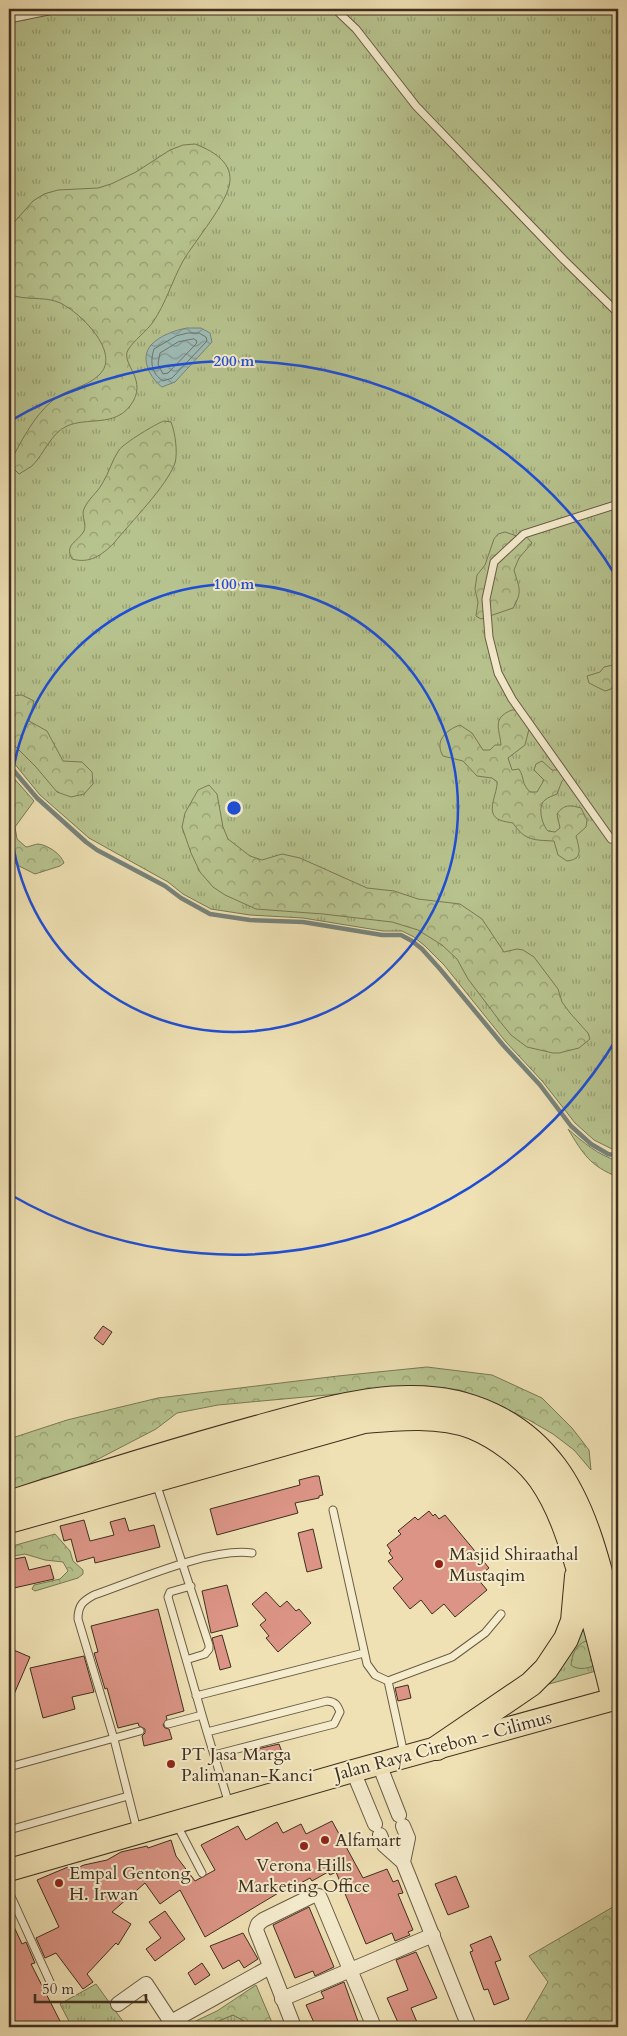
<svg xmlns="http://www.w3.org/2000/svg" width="627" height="2036" font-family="Cardo,serif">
  <defs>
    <pattern id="grass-tufts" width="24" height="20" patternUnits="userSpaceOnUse" patternTransform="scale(1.25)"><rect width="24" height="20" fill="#b7c38e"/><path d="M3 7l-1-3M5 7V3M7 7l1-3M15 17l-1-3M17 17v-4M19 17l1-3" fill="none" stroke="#969f73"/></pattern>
    <pattern id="forest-crowns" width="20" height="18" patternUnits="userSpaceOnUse" patternTransform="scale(1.25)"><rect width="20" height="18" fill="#b7c38e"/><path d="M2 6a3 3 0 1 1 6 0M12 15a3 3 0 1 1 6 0" fill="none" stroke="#969f73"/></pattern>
    <pattern id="water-waves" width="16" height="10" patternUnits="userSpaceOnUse" patternTransform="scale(1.25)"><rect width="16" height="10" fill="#9dbbb6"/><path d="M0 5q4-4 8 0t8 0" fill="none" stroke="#819893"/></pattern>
  </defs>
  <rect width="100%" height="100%" fill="#efe1b4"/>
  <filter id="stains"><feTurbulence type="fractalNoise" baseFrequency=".004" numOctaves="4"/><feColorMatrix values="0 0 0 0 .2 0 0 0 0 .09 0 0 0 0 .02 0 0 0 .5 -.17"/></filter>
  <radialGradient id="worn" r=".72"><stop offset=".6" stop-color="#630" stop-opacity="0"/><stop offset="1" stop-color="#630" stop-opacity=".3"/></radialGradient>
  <path fill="url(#grass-tufts)" stroke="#7a7956" d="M9,9H618V1152L594,1140L575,1123L543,1082L506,1042L444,965L425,946L414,937L402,931H383L303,918L250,915L211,909L183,894L168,882L89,838L40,795L9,757Z
    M582,1611L596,1671L542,1686Z
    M96,1984L127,2027H72L60,2004Z
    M233,2015L244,2021L247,2027H204Z"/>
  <path fill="url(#forest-crowns)" stroke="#7a7956" d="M195,144C211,150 231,161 230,180C230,200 194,242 183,261C172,281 166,303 153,322C146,332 134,340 128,350C120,364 150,380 130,406C114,427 87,417 67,426C51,433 44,454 32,466C28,469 23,471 19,474L9,464C21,442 33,417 52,401C65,389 86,388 99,375C123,353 78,310 58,302C42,296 25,301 9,294V228L33,201L44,194L58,190L98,188L111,184L136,172L170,150L183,145Z
    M164,421L171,422C175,432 178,452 175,463C167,486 130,523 114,543C102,555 90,564 72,559C64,544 78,542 84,531C87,524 81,516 84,509C88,499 97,493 102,484C109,473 112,460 119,450C124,443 157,423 164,421Z
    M505,532L517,536L524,534L532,543L519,558L514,570C519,588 523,591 513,608L481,619L476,616L478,602L475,589L477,575L485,565L494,539L498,534Z
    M618,664V679L611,689L605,691L589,683L587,676L600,672L604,667Z
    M22,695L34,701L29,721L47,731L63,761L82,762L92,772L93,784L84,794L71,797L57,792L36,767L9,740V696Z
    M512,710H519L530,725L525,745L508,758L512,770L519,769C525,779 521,783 530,792H537L544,780L534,770L536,764L542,761L552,770H565L567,776L562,781L557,794C553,796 548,797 545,800C537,806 542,825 548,831L555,832L560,828L557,814C564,804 570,805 581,808L587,820L586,827L576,836C579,848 584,859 567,861L558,855L554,841C534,840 525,841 513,823C509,822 504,822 500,820C484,814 498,793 497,782L492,778L477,776L463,761L443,756C434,741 446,730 460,725L472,733L483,750H490L495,745H501C500,730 491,718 512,710Z
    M12,776L34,801L15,827L17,839L26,847C29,847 35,844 38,844C48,845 61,854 64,863L60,866L35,874L17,865L9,856V801L11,793Z
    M209,785L217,794L223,827L228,839L250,856L262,860L282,854L300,858L367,888L394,891L418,899L460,904L482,919L504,952L517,949L523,950L534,957L558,989L562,1002L570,1013L588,1033L590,1039L579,1048L559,1053H553L527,1047L511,1035L502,1024L468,979L457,959L442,945L418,930L392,922L323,914L256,909L225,895L213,887L200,872L191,853L182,827L185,813L198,790Z
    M568,1129C584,1143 598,1155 618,1161V1177C590,1166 583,1154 568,1129Z
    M427,1367L492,1375L542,1398L572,1428L589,1450L591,1470L574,1450L553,1434L529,1420L492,1402L460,1390L425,1386L218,1405L177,1413L156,1429L79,1469L9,1491V1439L67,1420L158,1398L338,1376Z
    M55,1534L70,1551L73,1561L83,1570V1574L78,1578L35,1591L32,1589L34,1585L60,1579L68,1571L63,1562L45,1560L25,1554L14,1556L9,1550V1547Z
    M586,1641C591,1648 596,1658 593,1666C586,1669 577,1670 571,1665C572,1655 576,1644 586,1641Z
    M618,1904V2027H522L548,1982L529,1956Z
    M256,1985L274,2027H247L244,2021L233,2015L204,2027H183L217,2011Z"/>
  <path fill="url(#water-waves)" stroke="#77837a" d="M187,328H201L210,333L212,342L175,382L162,387C151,379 139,359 151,345C159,336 175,330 187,328Z"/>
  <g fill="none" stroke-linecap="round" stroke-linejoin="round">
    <path stroke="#6e756a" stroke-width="1" d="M188,333H199L206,337L207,341L172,378L163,381C151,373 150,362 154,349L176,336Z
      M194,339L197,341L196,344L168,373L163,374L158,364L160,353L178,342Z"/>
    <path stroke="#77837a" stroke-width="4.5" d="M9,765L37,798L86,842L97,850L165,886L181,898L210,914L250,920L303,922L382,935H401L412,941L422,949L440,969L503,1045L540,1085L571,1126L591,1144L608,1154L618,1156"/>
  </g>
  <path fill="#db9485" stroke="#3e2f1f" d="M103,1326L112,1332L103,1345L94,1338Z
    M315,1476H319L323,1495L319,1496V1498L295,1503L298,1513L217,1535L210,1509L300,1485L299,1480Z
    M429,1511L433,1516L435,1514L439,1519L445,1515L489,1568L477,1578L487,1590L455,1617L444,1604L432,1614L421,1600L410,1609L393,1588L403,1579L388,1561L393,1558L389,1553L391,1551L387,1545L401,1534L398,1531L415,1517L418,1520Z
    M125,1518L129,1531L154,1525L160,1547L95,1563L94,1557L77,1562L71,1539L64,1541L60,1526L84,1520L90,1541L114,1535L110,1522Z
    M313,1529L322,1568L307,1572L298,1533Z
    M25,1557L29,1570L50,1565L54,1579L14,1588L11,1576H9V1560Z
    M227,1585L238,1626L211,1633L202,1591Z
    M266,1592L280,1607L287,1601L296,1611L299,1609L311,1623L278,1652L266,1638L269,1636L260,1625L266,1620L252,1604Z
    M158,1609L184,1711L166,1716L167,1719L163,1725L165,1728L169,1729L172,1739L144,1746L142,1736L145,1733V1729L139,1726L138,1723L118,1728L107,1688L105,1689L94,1653L98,1652L91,1626Z
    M222,1635L231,1667L220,1670L212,1638Z
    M9,1648L30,1657L9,1706Z
    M84,1656L94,1692L72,1697L75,1709L43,1718L30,1668Z
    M408,1685L411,1698L398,1701L395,1688Z
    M279,1744L282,1752L256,1759L253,1750Z
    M332,1821L363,1878L387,1869L393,1882L398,1880L403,1893L398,1894L413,1930L408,1932L410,1935L395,1941L392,1933L366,1944L336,1872L330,1875L328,1872L312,1881L310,1878L286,1891L285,1889L205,1937L180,1890L160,1904L145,1883L112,1912L131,1924L118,1945L116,1943L87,1974L93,1982L83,1989L56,1953L45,1958L36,1938L59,1927L37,1880L68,1867L70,1871L84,1865L107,1860L121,1852L147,1846L148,1848L171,1840L176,1856L195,1881L215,1870L201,1845L238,1826L246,1840L277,1822L283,1833L301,1824L306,1834Z
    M456,1876L469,1907L448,1915L435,1884Z
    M309,1907L334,1967L315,1976L313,1971L295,1978L273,1925Z
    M165,1911L185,1939L155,1961L146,1949L161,1938L149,1922Z
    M9,1916L22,1944L26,1942L35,1963L31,1964L63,2027H9Z
    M243,1933L258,1959L244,1968L239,1960L223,1969L210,1946Z
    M491,1936L501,1960L495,1962L509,1999L494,2005L488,1989L484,1990L470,1952L473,1951L470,1945Z
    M416,1952L437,1998L411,2008L419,2027H400L387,1998L408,1990L396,1960Z
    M202,1963L210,1975L195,1985L188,1973Z
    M344,1982L360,2027H344L342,2023L331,2027H316L306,2005L324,1998L321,1992Z"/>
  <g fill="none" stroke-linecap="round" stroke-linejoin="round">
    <defs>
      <path id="service" d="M335,9L356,29L416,106L564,260L618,313
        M9,19L58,9
        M611,839L512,699L498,673L489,637L486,599L494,562L524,534L618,504
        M156,1483L209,1645V1649L205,1654L189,1659H186L168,1597L170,1592L191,1586
        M333,1510L367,1664L375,1675L388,1681L404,1754
        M186,1659L202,1715
        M388,1681L452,1657L485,1633L501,1614
        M196,1696L364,1653
        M168,1724L202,1715L207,1732L327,1701C335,1702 337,1704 340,1712L334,1724L214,1755
        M207,1732L229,1804
        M9,1767L140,1731
        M177,1825L202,1873
        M9,1830L128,1796
        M137,1830L114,1739L78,1619C78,1605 83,1601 94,1595C135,1581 211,1547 252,1553
        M9,1892L51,1984"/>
      <path id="minor" d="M379,1764L399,1815
        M353,1771L375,1824
        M403,1826L408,1838L403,1862
        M380,1835L384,1845L403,1862L467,2022L466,2027
        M282,1999L433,1935
        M118,2004L146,1984L171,2022L270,1967
        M294,2027L256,1930L258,1924L263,1920L314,1895L319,1896L321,1900L374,2027"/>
      <path id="trunk" d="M9,1870L353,1771L618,1698"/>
      <path id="motorway" d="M9,1503C92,1476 176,1450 260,1427C306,1414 365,1397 412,1398C469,1398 521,1421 555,1467C590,1514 603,1585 618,1641
        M9,1521L364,1421C397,1418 441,1414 473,1427C497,1437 526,1458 541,1480C559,1506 569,1537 578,1567C592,1610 603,1654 614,1699
        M437,1748L531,1684L546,1669L566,1639L573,1621L577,1576"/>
    </defs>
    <use href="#service" stroke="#6a5c44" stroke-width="9"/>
    <use href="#minor" stroke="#6a5c44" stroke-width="16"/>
    <use href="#trunk" stroke="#3e2f1f" stroke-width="24"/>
    <use href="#motorway" stroke="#3e2f1f" stroke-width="26"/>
    <use href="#service" stroke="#f5ecce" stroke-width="7"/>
    <use href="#minor" stroke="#f5ecce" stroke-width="14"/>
    <use href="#trunk" stroke="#efe1b4" stroke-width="22"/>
    <use href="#motorway" stroke="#efe1b4" stroke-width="24"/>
  </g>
  <g fill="none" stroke="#1d4ed8" stroke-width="2.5">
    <circle cx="234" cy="808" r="224"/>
    <path d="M617 1038A447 447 0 0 1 11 1195M10 421A447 447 0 0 1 617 578"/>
  </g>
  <g fill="#8f2418" stroke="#f5ecce" stroke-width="2">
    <circle cx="439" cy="1564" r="5"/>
    <circle cx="171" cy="1764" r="5"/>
    <circle cx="325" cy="1840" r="5"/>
    <circle cx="304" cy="1846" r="5"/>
    <circle cx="59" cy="1883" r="5"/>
  </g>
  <g text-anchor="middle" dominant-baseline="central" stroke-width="4" stroke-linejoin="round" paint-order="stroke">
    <g font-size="18" fill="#3e2f1f" stroke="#f5ecce" text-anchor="start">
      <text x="449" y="1554">Masjid Shiraathal<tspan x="449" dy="21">Mustaqim</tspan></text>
      <text x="181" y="1754">PT Jasa Marga<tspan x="181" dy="21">Palimanan-Kanci</tspan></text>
      <text x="335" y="1840">Alfamart</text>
      <text x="304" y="1865" text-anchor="middle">Verona Hills<tspan x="304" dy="21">Marketing Office</tspan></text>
      <text x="69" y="1873">Empal Gentong<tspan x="69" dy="21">H. Irwan</tspan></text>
    </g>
    <g font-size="18" fill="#3e2f1f" stroke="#f5ecce">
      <text transform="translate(443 1746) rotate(-15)">Jalan Raya Cirebon - Cilimus</text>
    </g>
  </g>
  <circle cx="234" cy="808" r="8" fill="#1d4ed8" stroke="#f5ecce" stroke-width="2.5"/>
  <g font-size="15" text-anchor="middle" font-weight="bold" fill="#1d4ed8" stroke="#f5ecce" stroke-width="4" stroke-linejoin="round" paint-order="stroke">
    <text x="234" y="366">200 m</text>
    <text x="234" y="589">100 m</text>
  </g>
  <rect width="627" height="2036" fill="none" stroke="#efe1b4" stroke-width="30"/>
  <rect x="10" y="10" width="607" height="2016" fill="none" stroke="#3e2f1f" stroke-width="2.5"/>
  <rect x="15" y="15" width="597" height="2006" fill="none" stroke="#3e2f1f"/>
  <path d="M35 1994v8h111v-8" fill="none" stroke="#3e2f1f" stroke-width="2.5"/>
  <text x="42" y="1994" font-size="15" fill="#3e2f1f" stroke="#f5ecce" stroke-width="4" paint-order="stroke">50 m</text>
  <rect width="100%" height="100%" filter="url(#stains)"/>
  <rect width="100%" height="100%" fill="url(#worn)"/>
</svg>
